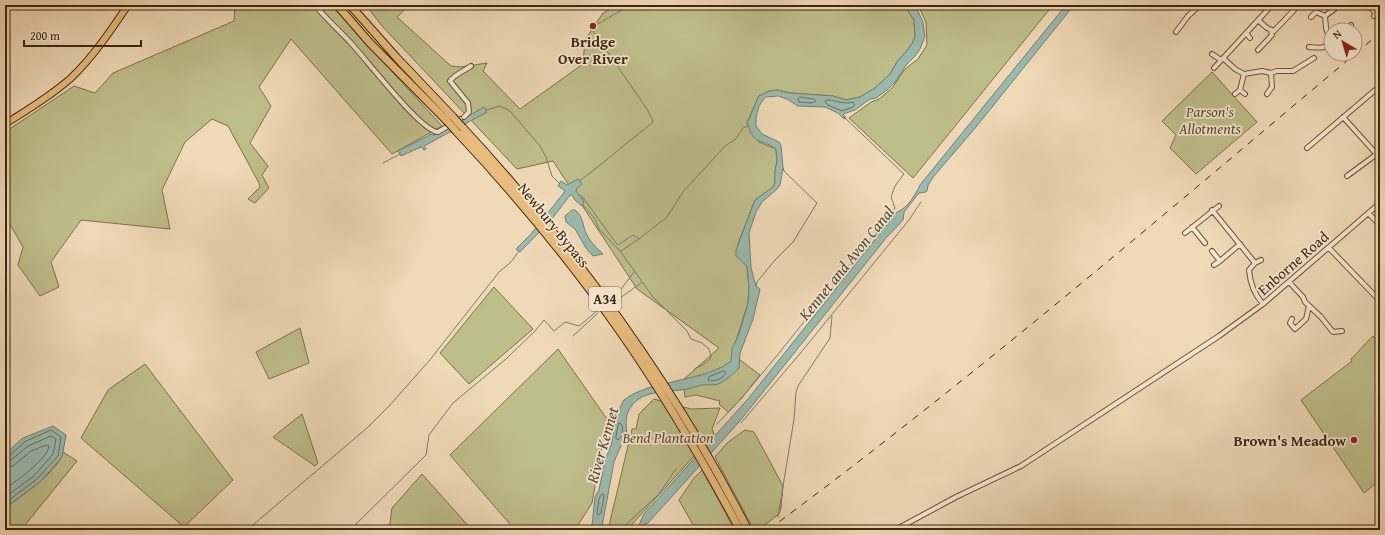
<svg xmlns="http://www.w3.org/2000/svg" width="1385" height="535" font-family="'Gentium Book Plus',serif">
  <rect width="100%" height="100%" fill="#f0d9b7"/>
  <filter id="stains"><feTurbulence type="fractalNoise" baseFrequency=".005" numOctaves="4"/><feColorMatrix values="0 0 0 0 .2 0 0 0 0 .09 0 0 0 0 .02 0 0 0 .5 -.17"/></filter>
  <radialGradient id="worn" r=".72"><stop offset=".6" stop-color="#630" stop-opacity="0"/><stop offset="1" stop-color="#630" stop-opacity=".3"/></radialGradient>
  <path fill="#bebe8b" stroke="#7e724c" d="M235,5H331L442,126L392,154L291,39L259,87L271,106L250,143L268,166L262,175L269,188L255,203L248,199L260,187L259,183L228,126L212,119L185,142L162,190L170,229L81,220L51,262L59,287L40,296L18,265L23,247L5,216V132L74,86L95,93L113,73L234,21Z
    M366,5H410L397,17L451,66L460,67L487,63L483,71L520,109L583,64L585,40L603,13L617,5H904L914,20L915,36L914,40L909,48L897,62L890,74L875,88L860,97L846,100L833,96L790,93L777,90L769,91L759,96L747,123L759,142L776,149L777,161L775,171V183L773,187L755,200L738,244C737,255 742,258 747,266L749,288L748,303L732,354L760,375L740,400L728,412L719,404L720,401L696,395L685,397L683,380L719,348L637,289L553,161L517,169L382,26Z
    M918,5H1053L913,178L849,118L871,102L879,99L892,88L905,69L918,59L927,45L926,22Z
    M1212,72L1257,122L1196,174L1170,148L1176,135L1162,121Z
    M494,287L533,329L469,384L440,353Z
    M300,328L309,363L269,379L256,352Z
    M1373,336L1380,344V480L1364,493L1301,400L1352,361L1351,359C1358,352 1365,344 1373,336Z
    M558,349L607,419L592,503L575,530H515L450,455Z
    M145,364L233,480L184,527L81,438L108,390Z
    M654,399L691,409L720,408L712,429L714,434L627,530H608L632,429H636L639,414Z
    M302,414L318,463L315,466L273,437Z
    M745,430L754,432L783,486L781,508L779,514L758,530H754L715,457L727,443Z
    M63,452L77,461L21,530H5V508C20,497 60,470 63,452Z
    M702,470L735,530H696L679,500L694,478Z
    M422,474L472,530H389L392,508Z"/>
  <path fill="#9abaaf" stroke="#767f6f" d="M904,5H915L923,22L924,30L925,36L920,49L915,56L906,65L896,81L887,90L876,98L870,99L855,110L843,114L846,118L844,119L838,113L825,107L798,106L787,99L778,96L766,97L763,100L759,106L756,117V126L762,134L779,142L781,145L783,168L780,185L777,189L762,202L756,212L749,233L751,268L756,286L760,289L753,319L740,353L739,368C735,373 724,382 718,384C713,386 707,384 702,385C697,386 693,388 688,389C666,393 639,388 628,412C624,421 628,430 626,439L622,443L614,462L602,526L600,530H588L592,526L595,497L599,490L605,461L612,442L617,414L624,400L633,394L648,388L705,374L722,367L731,361L732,349L739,334L748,303L749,288L747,266L736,256V250L755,200L773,187L775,183V171L777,161L776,149C759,137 755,147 747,123L759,96L769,91L777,90L790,93L833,96L846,100L860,97L875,88L890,74L897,62L909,48L914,40L915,36L914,20Z
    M1066,5H1074L976,127L934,176L928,185L927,191L926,192L919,193L904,212L903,220L886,238L739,422L648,523L641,526L637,530H634L639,525L644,514L748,399L897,212C907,209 916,194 920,185Z
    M484,107L487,112L424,146L426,149L424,150L421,147L401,156L398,151L428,136L430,134L433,135L438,134Z
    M578,179L582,184L577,188L576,191L584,202L582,206L575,200L572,195H570L552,219L520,252L516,249L530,235L563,194L565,191L558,186L561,181L567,185Z
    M572,210H575C584,217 582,226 587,235C590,242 598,249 603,254L593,256L586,248L575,229L566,222L565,216Z
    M53,426L66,435L62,457L40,482L5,508V454L23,438Z"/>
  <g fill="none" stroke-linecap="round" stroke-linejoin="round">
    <path stroke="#6c705e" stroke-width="1" d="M800,97L814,99L816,101L811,103L799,102L798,99Z
      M827,100C837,100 843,105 853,102L855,105L853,107L842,111L828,105L825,102Z
      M724,371L726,373C722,379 715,382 708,380L709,377Z
      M619,423L622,425L623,435L618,440L616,438Z
      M5,457L9,456L26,441L51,430L61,437L58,456L37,479L5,503
      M5,462L11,460L28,446L51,436L56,439L53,454L34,476L5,497
      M5,468L13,466L31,451L46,445L49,446C48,459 16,481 5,489
      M603,494L604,496L601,513L598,515L597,513L599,499L601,495Z"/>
    <path stroke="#767f6f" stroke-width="1" d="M486,110L500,106L510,111L540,146L546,157L552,176L559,183
      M383,163L400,154
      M580,181L652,123L653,121L647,109L591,28L630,5
      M581,195L616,243L618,245L633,235L639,239
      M582,204L595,219L599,229L620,251L653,297L687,331L691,339L702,343L709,349L711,356L710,359L703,365L694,369
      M621,251L639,239L667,217L683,192L725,146L736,139L743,128L748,126
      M756,286L757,282L775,260L793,242L817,203L784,171L783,168
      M615,297L634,272
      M616,301L641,283
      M573,336L598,313
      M741,423L798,356L909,220L921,202
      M717,424L740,400L775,358L895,208L891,197L895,186L904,174L844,117
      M778,517L794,419L796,392L798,386L830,338L832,316
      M247,530L367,428L389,406L429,361L499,272L511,262L519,251
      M350,530L426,455L429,435L453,403L506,359L535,331L544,320L554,331L565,322L579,326L597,311
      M620,530L658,495L676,469"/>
    <defs>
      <path id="minor" d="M315,5C325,18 338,29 349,41C364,56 421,132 438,132L460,119
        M1368,5L1376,13L1374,16
        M1311,17L1316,12L1325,16
        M1258,20L1267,28L1274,31L1295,9
        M1345,30L1351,25
        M1176,32L1188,16L1200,5
        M1246,33L1250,38
        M1328,34L1326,28L1325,16L1340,5
        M1309,47C1320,48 1330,50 1328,36L1330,34
        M1258,50L1272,35L1271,31
        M1212,54L1221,60
        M1223,58L1235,69L1244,74L1262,71L1271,73L1277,71H1293L1314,58
        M1214,68L1272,5
        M1240,90L1245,94
        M1235,94L1240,90L1244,74
        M1267,94L1272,87L1271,73
        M464,117L469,112L468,103L450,81C454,75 464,71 471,66
        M1343,117L1380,158
        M1307,148L1380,86
        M1347,176L1377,154
        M1212,210L1255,263
        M1368,213L1380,225
        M1192,227L1205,243
        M1185,233L1219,206
        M1329,248L1380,301
        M1212,251L1220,261L1240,244
        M1261,260L1255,263L1249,270C1250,283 1254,294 1263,304
        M1214,265L1220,261
        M1289,282L1303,297L1305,302L1321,317L1333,332L1342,331
        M1292,319L1290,323L1295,329L1306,319L1309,306
        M895,530L956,497L1021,466L1219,336L1263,304L1380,203"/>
      <path id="primary" d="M5,124C27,110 51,96 71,78C93,57 111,30 128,5"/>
      <path id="trunk" d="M337,5L370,43L447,121
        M350,5L397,58L453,117
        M463,128C575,249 673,383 748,530
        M456,131C515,194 570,260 619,330C664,394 703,461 740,530"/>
    </defs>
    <use href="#minor" stroke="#6b5438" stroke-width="6"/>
    <use href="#primary" stroke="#3f270e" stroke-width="8"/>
    <use href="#trunk" stroke="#3f270e" stroke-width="9"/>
    <use href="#minor" stroke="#f5e6d0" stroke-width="4"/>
    <use href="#primary" stroke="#e8bc7c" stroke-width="6"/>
    <use href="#trunk" stroke="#e8bc7c" stroke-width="7"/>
    <path stroke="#3f270e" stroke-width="1" stroke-dasharray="7 7" stroke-linecap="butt" d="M1355,54L1380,33
      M768,530C971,380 1162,216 1355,54"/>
    <defs>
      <path id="trunk-bridge" d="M453,117L463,128
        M447,121L456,131"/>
    </defs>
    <use href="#trunk-bridge" stroke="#3f270e" stroke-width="9" stroke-linecap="butt"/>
    <use href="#trunk-bridge" stroke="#e8bc7c" stroke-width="7"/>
  </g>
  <g fill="#8f2418" stroke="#f5e6d0" stroke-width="1.5">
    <circle cx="593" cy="26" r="4"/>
    <circle cx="1354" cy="440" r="4"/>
  </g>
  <g text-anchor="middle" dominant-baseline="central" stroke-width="3.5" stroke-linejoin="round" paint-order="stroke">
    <rect fill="#f5e6d0" stroke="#766048" stroke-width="1" x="589" y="287" width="32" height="24" rx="3"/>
    <g font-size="14" font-weight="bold" fill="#3f270e">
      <text x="605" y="299">A34</text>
    </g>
    <g font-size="15" font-weight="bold" fill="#3f270e" stroke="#f5e6d0">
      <text x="593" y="41">Bridge<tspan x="593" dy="17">Over River</tspan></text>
      <text x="1346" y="440" text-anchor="end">Brown's Meadow</text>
    </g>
    <g font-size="15" font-style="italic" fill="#5f4d2d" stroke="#f5e6d0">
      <text x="1210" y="111">Parson's<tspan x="1210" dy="17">Allotments</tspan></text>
      <text x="668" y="437">Bend Plantation</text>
    </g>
    <g font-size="15" fill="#3f270e" stroke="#f5e6d0">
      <text transform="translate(554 225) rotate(51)">Newbury Bypass</text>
      <text transform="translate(1293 263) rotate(-41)">Enborne Road</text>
    </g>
    <g font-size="16" font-style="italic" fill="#564c36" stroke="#f5e6d0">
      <text transform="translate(846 263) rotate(-51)">Kennet and Avon Canal</text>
      <text transform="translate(602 445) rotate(-74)">River Kennet</text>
    </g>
  </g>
  <rect width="1385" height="535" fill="none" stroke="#f0d9b7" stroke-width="20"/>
  <rect x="6" y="6" width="1373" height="523" fill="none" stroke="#3f270e" stroke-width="2"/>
  <rect x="10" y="10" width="1365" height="515" fill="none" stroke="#3f270e"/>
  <g transform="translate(1343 42) rotate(322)"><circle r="19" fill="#f5e6d0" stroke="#ac9a82"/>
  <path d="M0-3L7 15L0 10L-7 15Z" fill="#8f2418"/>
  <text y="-6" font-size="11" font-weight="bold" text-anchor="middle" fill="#3f270e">N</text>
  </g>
  <path d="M24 40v6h117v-6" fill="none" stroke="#3f270e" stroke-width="2"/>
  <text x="30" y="40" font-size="12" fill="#3f270e" stroke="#f5e6d0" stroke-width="3" paint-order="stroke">200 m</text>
  <rect width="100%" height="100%" filter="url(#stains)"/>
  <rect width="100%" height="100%" fill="url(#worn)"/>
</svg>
